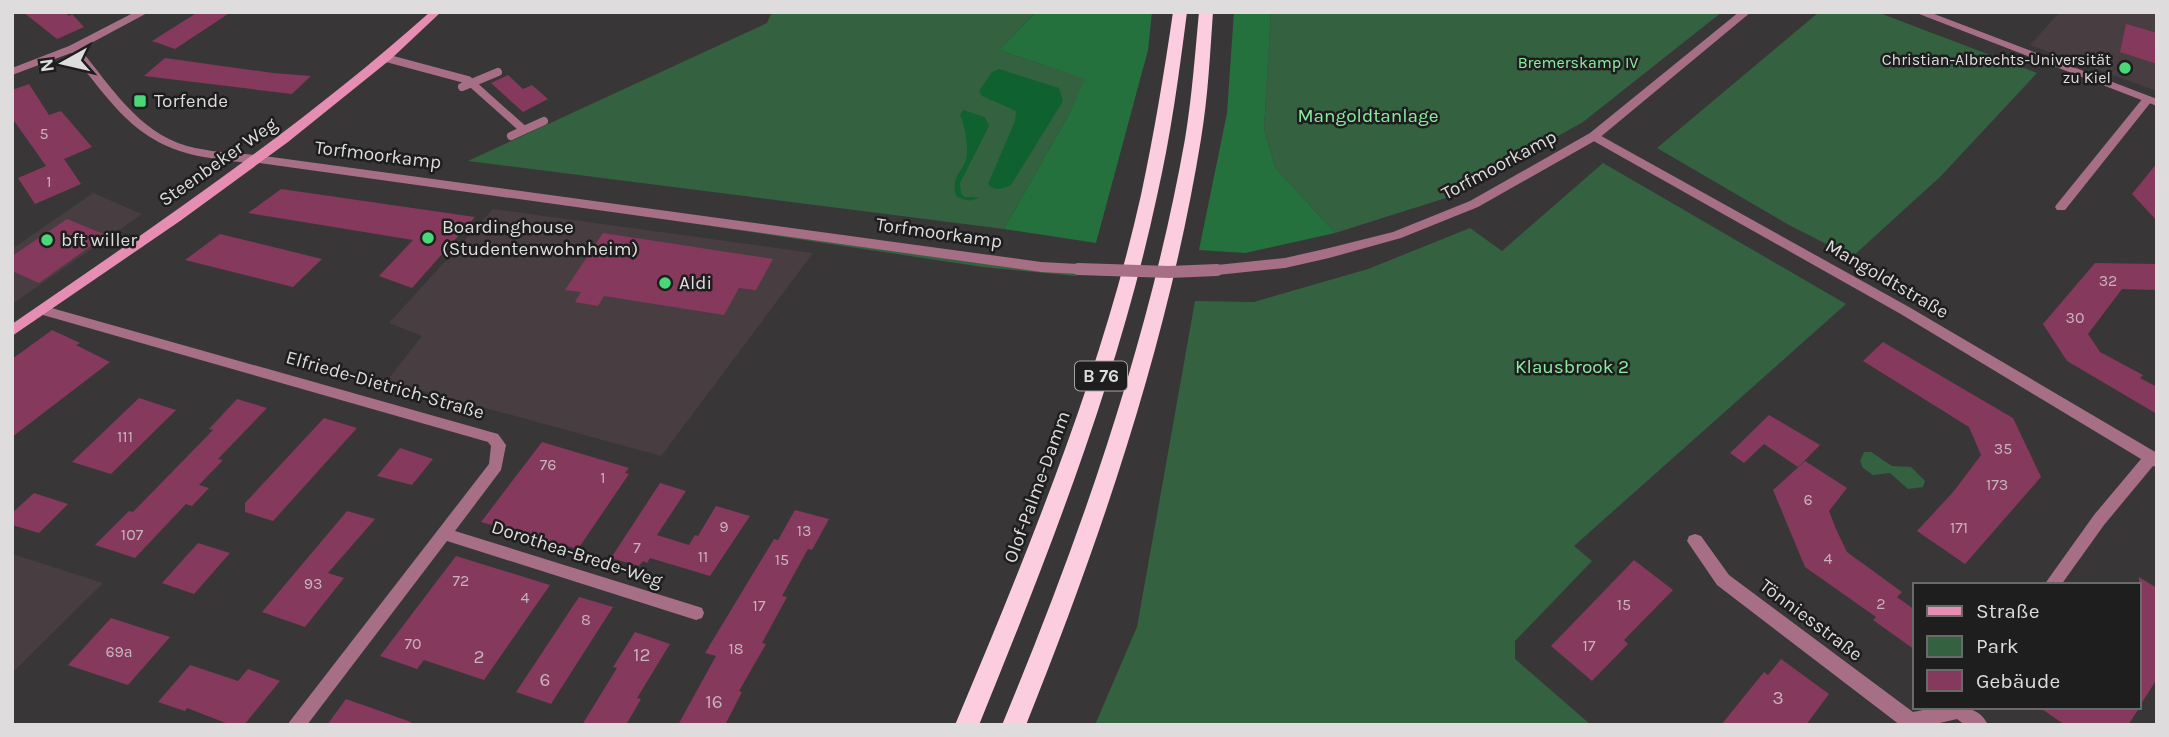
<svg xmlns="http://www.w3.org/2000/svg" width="2169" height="737" font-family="Karla,sans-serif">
  <rect width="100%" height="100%" fill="#393637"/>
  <path fill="#483e42" d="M2060,12H2157V91L2030,45Z
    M93,193L142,214L12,304V249Z
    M493,209L813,253L661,456L387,381L422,336L389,323Z
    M12,554L103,583L12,673Z"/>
  <path fill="#346240" d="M772,12H1036L999,50L1086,79L1070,112L1004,229L468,161L767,23Z
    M1271,12H1722L1583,122L1449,197L1335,233L1275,167L1264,129Z
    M1819,12H1877L2037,73L1941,176L1852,257L1789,225L1657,148Z
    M1603,163L1846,304L1574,546L1592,561L1515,641V659L1591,725H1095L1137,627L1195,301L1254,302L1368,269L1470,228L1502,251Z
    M664,219L1036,271L1077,274L1076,276L983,267Z
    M1864,452H1871L1892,466L1911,467L1925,481L1923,487L1908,489L1890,473L1873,475L1863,468L1860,461Z"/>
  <path fill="#24713d" d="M1036,12H1152L1148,50L1096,243L1004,229L1070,112L1085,79L999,50Z
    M1234,12H1271L1264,129L1275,167L1335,233L1245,253L1199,250L1227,113Z"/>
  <path fill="#0f622f" d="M999,69L1059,88L1063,101L1011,185C1002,189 995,192 988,184L1015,121L1016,111L982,96L979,91L992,72Z
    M963,110L985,117L989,126L960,183L961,194L965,197H979C973,203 963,200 956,196C951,175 961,175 966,159C969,148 965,125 960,115Z"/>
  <path fill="#85395d" d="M23,12H64L69,16L72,14L84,27L57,39Z
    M198,12H231L175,49L152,41Z
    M2126,24L2157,33V64L2120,52Z
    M165,58L273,73L311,76L292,94L144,76Z
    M508,75L523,89L532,85L548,99L523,112L491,83Z
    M29,84L49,115L61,111L92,147L64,159L81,184L35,204L18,178L46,166L12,118V90Z
    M2157,163V221L2132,194Z
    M281,189L475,217L412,288L379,276L413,240L248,213Z
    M67,219L106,235L39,283L12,271V256Z
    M603,233L773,259L756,290L739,288L724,315L604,296L598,306L575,302L581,292L565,290Z
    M220,234L322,259L293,287L185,260Z
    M2095,263L2157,264V290L2122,289L2088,334L2100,352L2143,375L2140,378L2157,387V414L2067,361L2043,324Z
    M52,330L80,343L76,345L110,362L12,437V359Z
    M1883,342L2013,418L2041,477L1965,564L1917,531L1954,491L1981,455L1969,427L1863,361Z
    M139,398L176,410L111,474L72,462Z
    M237,399L267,408L218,459L223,460L199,485L209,488L192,506L186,504L135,558L95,545L129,511L133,512L213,430L209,429Z
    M1769,415L1820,445L1798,467L1764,444L1744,463L1730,453Z
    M324,418L357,428L273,521L245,512V503Z
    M542,442L629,468L625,473L629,474L578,549L481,522Z
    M400,448L433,459L412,485L377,476Z
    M1805,461L1847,488L1829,511L1836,529L1847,552L1902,592L1897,597L1915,610V650L1873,620L1876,617L1805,567L1773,490Z
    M660,483L686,491L657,535L689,545L695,535L698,536L716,506L750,516L710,576L650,558L647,563L643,561L639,566L611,558Z
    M34,493L68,504L39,533L12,525V513Z
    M795,510L829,519L812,550L808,549L782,596L787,597L762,643L766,644L739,691L742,692L725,725H678L716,656L705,653L774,539L778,540Z
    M347,511L375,519L328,573L344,578L305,627L262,612Z
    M198,543L230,553L194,594L162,583Z
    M456,556L550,585L484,680L424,660L417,669L380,656Z
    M1634,560L1673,590L1624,640L1628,644L1592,681L1551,646Z
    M2139,577L2157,588V679L2139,707Z
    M579,597L613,607L551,704L516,692Z
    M111,618L170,637L128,685L68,665Z
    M635,632L670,644L637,698L641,699L626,725H582L617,668L613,667Z
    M1781,659L1829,694L1806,725H1721L1764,672L1768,675Z
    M190,665L238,681L248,669L280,681L244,725H231L187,708L185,711L158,702Z
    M346,699L411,722L410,725H327Z
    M2039,707H2140L2128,725H2065Z"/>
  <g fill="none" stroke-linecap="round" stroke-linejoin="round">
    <path stroke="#a76f86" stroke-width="8" d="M386,58L468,80L524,130L511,136
      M462,87L498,72
      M524,130L544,121"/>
    <path fill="#a76f86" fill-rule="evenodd" d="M135,12H149L80,49C110,85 138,132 187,146C209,152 234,153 257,155L263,159L261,162C248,164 232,161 218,159C139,150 117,109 71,53L12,75V68L69,46Z
      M2147,96L2153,100L2151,102L2065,210H2057L2055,207L2057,204L2143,98Z
      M1594,132L1909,307L2157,453V467L2153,466L2104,525L2061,585H2044L2094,515L2141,459L1899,313L1590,139V133Z
      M41,305L498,434L506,445L501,470L455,531L696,606L702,608L704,613L702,618L696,620L447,541L307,725H287L489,464L491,446L488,442L36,313L34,310Z
      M1695,534L1701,536L1729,575L1913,712C1937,707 1976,698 1988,725H1965L1957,719L1931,725H1900L1717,585L1687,541L1689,536Z"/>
    <path fill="#a76f86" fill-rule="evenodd" d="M1739,12H1751L1598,139L1478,207L1401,238L1329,258L1285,268L1217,275L1210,270L1217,265L1285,258L1329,248L1393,232L1470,201L1590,133Z
      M1914,12H1929L2157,99V106Z
      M257,155L1041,262L1078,264L1085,269L1078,274L1041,272L253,162L251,159Z"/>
    <path fill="#e58db3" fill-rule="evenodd" d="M430,12H441L391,59L288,142L180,221L12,336V324C156,225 299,129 430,12Z"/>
    <path fill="#fcccdf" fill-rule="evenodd" d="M1173,12H1187C1179,74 1171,135 1157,196C1118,378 1049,553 979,725H955C1027,553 1100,378 1141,195C1154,134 1164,74 1173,12Z
      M1199,12H1213C1210,55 1208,97 1201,139C1168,342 1102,535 1026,725H1002C1081,535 1149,341 1185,139C1192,97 1195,54 1199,12Z"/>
    <path stroke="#a76f86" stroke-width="12" d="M1078,269L1169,272L1217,270"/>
  </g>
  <g fill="#4ad778" stroke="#1f1e1e" stroke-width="2.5">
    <circle cx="2125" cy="68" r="7"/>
    <rect x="133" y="94" width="14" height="14" rx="3.5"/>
    <circle cx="428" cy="238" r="7"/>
    <circle cx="47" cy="240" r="7"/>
    <circle cx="665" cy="283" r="7"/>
  </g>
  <g text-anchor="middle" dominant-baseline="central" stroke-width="5" stroke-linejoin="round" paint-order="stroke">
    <g font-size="16" fill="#dedcdd" stroke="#1f1e1e" text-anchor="end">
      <text x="2111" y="59">Christian-Albrechts-Universität<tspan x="2111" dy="18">zu Kiel</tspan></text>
    </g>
    <g font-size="16" fill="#89eea2" stroke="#1f1e1e">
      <text x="1578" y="62">Bremerskamp IV</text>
    </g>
    <g font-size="16" fill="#c8b3bd">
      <text x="44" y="133">5</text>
      <text x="49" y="181">1</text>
      <text x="2108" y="280">32</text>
      <text x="2075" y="317">30</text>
      <text x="125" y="436">111</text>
      <text x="2003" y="448">35</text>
      <text x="548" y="464">76</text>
      <text x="603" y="477">1</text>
      <text x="1997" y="484">173</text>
      <text x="1808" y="499">6</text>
      <text x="724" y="526">9</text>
      <text x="1959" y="527">171</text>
      <text x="804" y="530">13</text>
      <text x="132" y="534">107</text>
      <text x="637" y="547">7</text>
      <text x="703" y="556">11</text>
      <text x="1828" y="558">4</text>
      <text x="782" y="559">15</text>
      <text x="461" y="580">72</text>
      <text x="313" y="583">93</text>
      <text x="525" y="597">4</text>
      <text x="1881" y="603">2</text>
      <text x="1624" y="604">15</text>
      <text x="759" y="605">17</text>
      <text x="586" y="619">8</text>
      <text x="413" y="643">70</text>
      <text x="1589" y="645">17</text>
      <text x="736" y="648">18</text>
      <text x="119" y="651">69a</text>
    </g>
    <rect fill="#1f1e1e" stroke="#a5a3a4" stroke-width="2" x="1075" y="361.5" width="52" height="29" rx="5"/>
    <g font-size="18" font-weight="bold" fill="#dedcdd">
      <text x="1101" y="376">B 76</text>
    </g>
    <g font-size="19" fill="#dedcdd" stroke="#1f1e1e" text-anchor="start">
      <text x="154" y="101">Torfende</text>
      <text x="442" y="227">Boardinghouse<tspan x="442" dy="22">(Studentenwohnheim)</tspan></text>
      <text x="61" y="240">bft willer</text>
      <text x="679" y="283">Aldi</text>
    </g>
    <g font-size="19" fill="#89eea2" stroke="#1f1e1e">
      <text x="1368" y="116">Mangoldtanlage</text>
      <text x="1572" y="367">Klausbrook 2</text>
    </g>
    <g font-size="19" fill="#dedcdd" stroke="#1f1e1e">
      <text transform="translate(378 155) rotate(7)">Torfmoorkamp</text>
      <text transform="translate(218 162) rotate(-35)">Steenbeker Weg</text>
      <text transform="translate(1499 165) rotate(-28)">Torfmoorkamp</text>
      <text transform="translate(939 233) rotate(8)">Torfmoorkamp</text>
      <text transform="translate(1887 279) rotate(30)">Mangoldtstraße</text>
      <text transform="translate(385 385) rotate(16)">Elfriede-Dietrich-Straße</text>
      <text transform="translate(1037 487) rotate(-70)">Olof-Palme-Damm</text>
      <text transform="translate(577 554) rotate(18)">Dorothea-Brede-Weg</text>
      <text transform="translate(1811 620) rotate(37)">Tönniesstraße</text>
    </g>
    <g font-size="19" fill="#c8b3bd">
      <text x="642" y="655">12</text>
      <text x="479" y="657">2</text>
      <text x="545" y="680">6</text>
      <text x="1778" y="698">3</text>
      <text x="714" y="702">16</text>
    </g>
  </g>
  <rect width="2169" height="737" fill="none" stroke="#dedcdd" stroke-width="28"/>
  <rect x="1913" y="583" width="228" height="126" fill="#1f1e1e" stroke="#6b6a6a" stroke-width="2"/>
  <rect x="1927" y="606" width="35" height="10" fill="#e58db3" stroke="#6b6a6a" stroke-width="2"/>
  <text x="1976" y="618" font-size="21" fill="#dedcdd">Straße</text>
  <rect x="1927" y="636" width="35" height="21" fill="#346240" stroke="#6b6a6a" stroke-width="2"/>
  <text x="1976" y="653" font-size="21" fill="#dedcdd">Park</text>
  <rect x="1927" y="670" width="35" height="21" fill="#85395d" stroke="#6b6a6a" stroke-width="2"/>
  <text x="1976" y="688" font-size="21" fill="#dedcdd">Gebäude</text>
  <g transform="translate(63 63) rotate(262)" stroke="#1f1e1e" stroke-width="5" paint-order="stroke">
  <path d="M0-5L12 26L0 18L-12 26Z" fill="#dedcdd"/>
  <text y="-10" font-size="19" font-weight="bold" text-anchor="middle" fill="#dedcdd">N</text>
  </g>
</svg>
